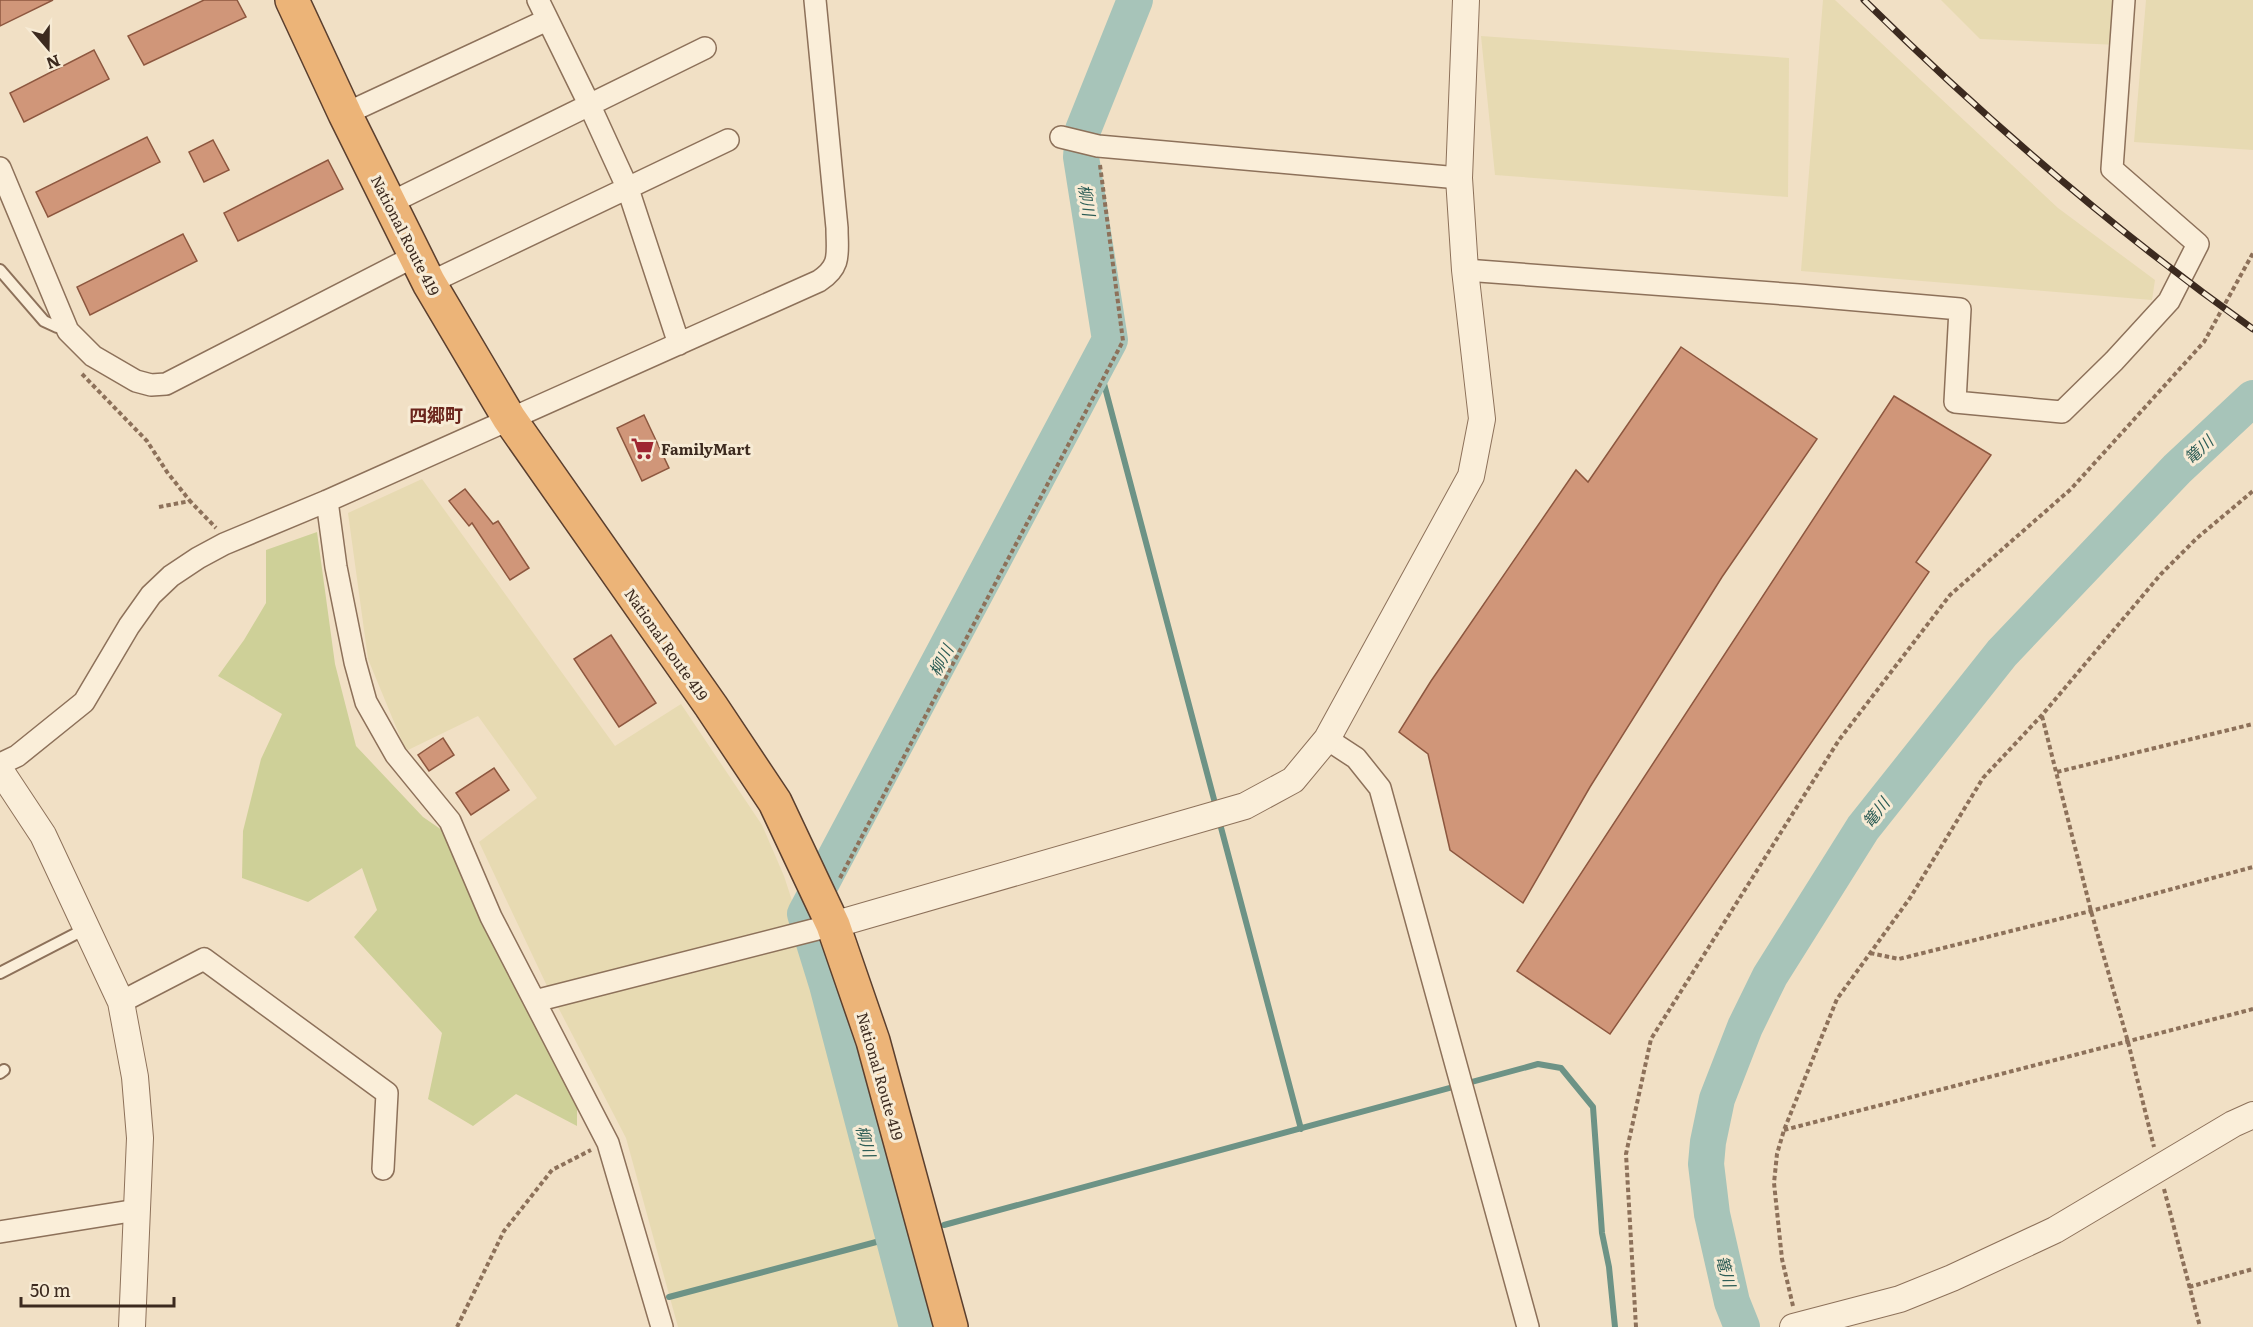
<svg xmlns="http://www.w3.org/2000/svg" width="2253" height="1327" font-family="Literata,'Noto Sans JP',serif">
  <rect width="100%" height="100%" fill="#f1e0c5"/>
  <path fill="#e7dab2" d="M1823,0H1835L2058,208L2155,280L2152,300L1801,271Z
    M1941,0H2123L2119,45L1980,39Z
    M2146,0H2253V150L2134,142Z
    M1481,36L1789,58L1788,197L1495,175Z
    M422,479L615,746L681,704L762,825L784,876L798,919L906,1327H678L626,1138L547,986L479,842L537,798L478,716L406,751L368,659L348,513Z"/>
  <path fill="#ced098" d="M317,532L335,664L356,746L423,817L452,837L577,1103V1126L516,1094L473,1126L428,1099L442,1033L354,937L377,910L362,868L308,902L242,878L243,831L261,759L282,714L218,676L244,640L266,603V550Z"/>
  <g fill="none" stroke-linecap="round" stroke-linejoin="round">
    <path stroke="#6d9386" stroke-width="6" d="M1098,361L1216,807
      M1219,820L1301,1129
      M944,1225L1538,1064L1561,1068L1593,1107L1602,1233L1609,1267L1615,1327
      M669,1297L880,1241"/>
    <path stroke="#a7c4b9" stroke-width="36" d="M917,1327L827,985L805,914L1110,340L1081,157L1083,130L1135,0
      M1742,1327L1732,1302L1712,1214L1706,1164L1708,1142L1717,1099L1745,1027L1770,976L1863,828L2002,653L2177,469L2253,398"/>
  </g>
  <path fill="#d09679" stroke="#8d573f" stroke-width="1.5" d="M0,0H53L0,26Z
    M204,0H237L246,17L144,65L128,36Z
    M94,50L109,79L24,122L10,93Z
    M147,137L160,162L48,217L36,192Z
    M213,140L229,170L204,182L189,152Z
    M328,160L343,189L238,241L224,213Z
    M183,234L197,261L90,315L77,287Z
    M1681,347L1817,439L1722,577L1590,787L1523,903L1450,850L1428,754L1399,732L1431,681L1576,470L1588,482Z
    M1894,396L1991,455L1916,562L1929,572L1610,1034L1517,971Z
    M644,415L669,468L642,481L617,428Z
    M465,489L493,524L498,521L529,568L510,580L472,523L469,526L449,501Z
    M611,635L656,703L619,727L574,659Z
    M443,738L454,755L429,771L418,755Z
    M494,768L509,790L471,815L456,793Z"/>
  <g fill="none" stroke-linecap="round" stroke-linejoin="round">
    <defs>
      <path id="service" d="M0,270L44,321L57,327L66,326
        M0,973L87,928
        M0,1073L4,1070"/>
      <path id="minor" d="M538,0L589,104L628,189L679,344
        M345,114L547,20
        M1061,137L1098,146L1459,178
        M0,168L68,331L93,356L136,381L151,385L166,384L417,255
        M390,203L705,48
        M1465,270L1799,295L1960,309L1955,402L2062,412L2114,361L2169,301L2198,244L2112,169L2124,0
        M429,283L728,140
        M327,501L336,567L355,662L366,702L396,755L450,821L491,917L608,1143L662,1327
        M1327,739L1356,758L1380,788L1528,1327
        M0,764L17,756L84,702L129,626L151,595L171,576L198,558L224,544L327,501L819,281C842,266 837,253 837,228L815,0
        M535,1001L833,925
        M121,1002L204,959L387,1093L383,1169
        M0,1232L137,1210"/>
      <path id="tertiary" d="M0,770L43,835L121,1002L135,1077L140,1138L132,1327
        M833,925L1245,806L1293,780L1327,739L1471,476L1482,419L1465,270L1459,178L1466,0
        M1793,1327L1900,1299L1952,1278L2055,1230L2233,1124L2253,1115"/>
      <path id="trunk" d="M292,0L345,114L429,283L509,418L711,706L775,802L833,925L873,1041L951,1327"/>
    </defs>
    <use href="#service" stroke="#8d715a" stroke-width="14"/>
    <use href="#minor" stroke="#8d715a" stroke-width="24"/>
    <use href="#tertiary" stroke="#8d715a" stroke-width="28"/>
    <use href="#trunk" stroke="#5b3f2e" stroke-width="36"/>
    <path stroke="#8d715a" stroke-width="4" stroke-dasharray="4.5 3" stroke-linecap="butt" d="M82,374L147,441L167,472L190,501
      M159,507L190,501L216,528
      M2042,716L2091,911L2128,1042L2154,1147
      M2057,772L2253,724
      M840,878L1123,341L1100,165
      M1870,953L1899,959L2091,911L2253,867
      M1784,1130L2253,1009
      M2164,1189L2200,1327
      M2189,1287L2253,1269
      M1793,1306L1782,1259L1774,1183L1777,1154L1784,1130L1837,999L1910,898L1983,778L2042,715L2161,574L2197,538L2253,491
      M457,1327L504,1231L552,1170L591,1150
      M1636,1327L1626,1154L1651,1039L1839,740L1950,595L2071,489L2204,342L2253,253"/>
    <use href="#service" stroke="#faeed9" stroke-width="10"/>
    <use href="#minor" stroke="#faeed9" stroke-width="21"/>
    <use href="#tertiary" stroke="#faeed9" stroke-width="26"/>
    <use href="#trunk" stroke="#ecb478" stroke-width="33"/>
    <defs>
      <path id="rail" d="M1864,0C1985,119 2115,231 2253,329"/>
    </defs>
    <use href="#rail" stroke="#3c2a1f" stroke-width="7"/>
    <use href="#rail" stroke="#f7ebd5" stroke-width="4.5" stroke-dasharray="14" stroke-linecap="butt"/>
  </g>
  <defs>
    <symbol id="supermarket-bare" viewBox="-9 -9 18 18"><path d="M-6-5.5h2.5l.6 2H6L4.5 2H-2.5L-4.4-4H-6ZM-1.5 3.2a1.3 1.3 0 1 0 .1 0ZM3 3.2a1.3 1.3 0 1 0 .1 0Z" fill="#9f2732" stroke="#f7ebd5" stroke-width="2.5" paint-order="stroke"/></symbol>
  </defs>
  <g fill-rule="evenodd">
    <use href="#supermarket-bare" x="626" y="432" width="33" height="33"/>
  </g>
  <g text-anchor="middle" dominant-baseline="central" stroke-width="6" stroke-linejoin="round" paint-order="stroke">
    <g font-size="15" fill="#3c2a1f" stroke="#f7ebd5">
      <text transform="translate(406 235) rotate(63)">National Route 419</text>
      <text transform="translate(667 644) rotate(55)">National Route 419</text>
      <text transform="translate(881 1076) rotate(74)">National Route 419</text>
    </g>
    <g font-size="15" font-weight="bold" fill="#3c2a1f" stroke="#f7ebd5" text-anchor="start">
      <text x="661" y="448">FamilyMart</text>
    </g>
    <g font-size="16" font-style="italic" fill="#2d5d56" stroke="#f7ebd5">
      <text transform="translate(1088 200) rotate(81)">柳川</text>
      <text transform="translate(2198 449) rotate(-43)">篭川</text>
      <text transform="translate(940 660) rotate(-62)">柳川</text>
      <text transform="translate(1875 812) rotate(-52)">篭川</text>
      <text transform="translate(867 1141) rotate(75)">柳川</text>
      <text transform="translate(1727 1271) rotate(75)">篭川</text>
    </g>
    <g font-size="18" font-weight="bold" fill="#6b251c" stroke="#f7ebd5">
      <text x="436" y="414">四郷町</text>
    </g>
  </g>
  <g transform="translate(48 48) rotate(160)" stroke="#f7ebd5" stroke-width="4.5" paint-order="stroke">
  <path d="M0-4.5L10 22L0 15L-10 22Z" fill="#3c2a1f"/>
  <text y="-9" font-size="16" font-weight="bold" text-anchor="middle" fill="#3c2a1f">N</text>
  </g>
  <path d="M21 1297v9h153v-9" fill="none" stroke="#3c2a1f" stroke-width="3"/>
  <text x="30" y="1297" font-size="18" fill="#3c2a1f" stroke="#f7ebd5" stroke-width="4.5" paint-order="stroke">50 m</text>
</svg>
